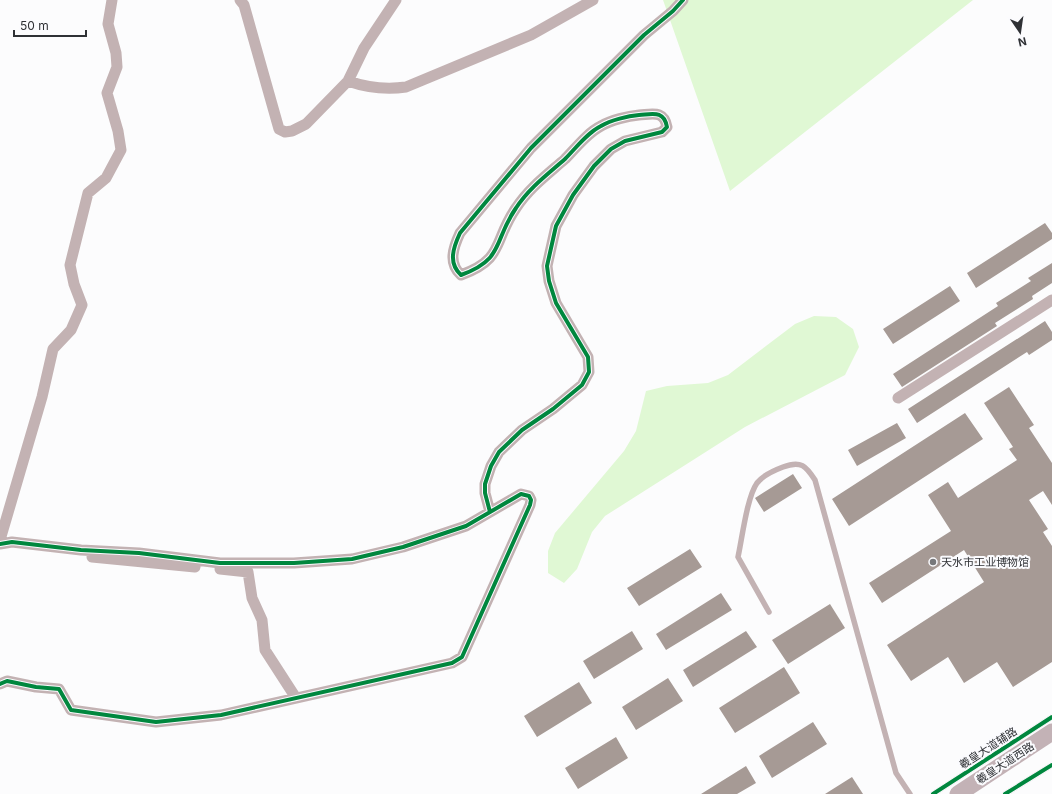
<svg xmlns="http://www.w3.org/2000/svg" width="1052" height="794" font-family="Inter,'Noto Sans SC',sans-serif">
  <rect width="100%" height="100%" fill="#fcfcfd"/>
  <path fill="#e0f8d4" d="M663,0H973L730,191Z
    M814,316L836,317L853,329L859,347L845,375L745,427L605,516L592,532L577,569L564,583L548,573V551L555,533L624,451L636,431L646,391L667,386L708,383L728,375L795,324Z"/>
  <path fill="#a69a95" d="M1045,223L1052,233V239L976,288L967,273Z
    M1052,263V283L1032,296L1033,299L995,323L997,326L902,387L893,374L998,306L996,303L1031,281L1028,278Z
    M950,286L960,301L893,344L883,329Z
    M1045,321L1052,332V340L1029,355L1027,352L917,423L908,409Z
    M1009,387L1034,425L1029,428L1052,463V505L1043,491L1029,500L1048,529L1043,532L1052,546V662L1013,687L997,662L964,683L948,657L911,681L887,645L984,582L964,550L882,603L869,583L951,531L928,495L948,482L958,498L1017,460L1009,449L1013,447L984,403Z
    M965,413L983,439L849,526L832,499Z
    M897,423L906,438L857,466L848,450Z
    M793,474L802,488L764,512L755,498Z
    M690,549L702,567L639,606L627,588Z
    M721,593L732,610L666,650L656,634Z
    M830,604L845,628L788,664L772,640Z
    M632,631L643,649L594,679L583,661Z
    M746,631L757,647L693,687L683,670Z
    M784,667L800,693L735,733L719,708Z
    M668,678L683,701L636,730L622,707Z
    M579,682L592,703L537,737L524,716Z
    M813,722L827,744L772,778L759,756Z
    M616,737L628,758L578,789L565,768Z
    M746,766L756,783L737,794H701Z
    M852,777L863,794H825Z"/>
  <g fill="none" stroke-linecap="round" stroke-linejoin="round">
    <path stroke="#c3b2b3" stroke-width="5.5" d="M769,612L738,557C742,539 747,497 757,483C763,475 775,470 783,467C801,460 806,466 815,480L896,773L910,794
      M933,794L1052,717
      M1005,794L1052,765"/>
    <path stroke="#c3b2b3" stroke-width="11" d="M240,0L244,5L277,122L279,129L285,132L292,131L306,124L348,81L364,48L396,0
      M348,81C368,88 385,90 406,87L531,35L593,0
      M898,398L1052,300
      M490,512L485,493V484L491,466L499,452L522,430L553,409L582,385L589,372L588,357L556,303L549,281L547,266L556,226L573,195L594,166L611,149L625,141L662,132L667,127C664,110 653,114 639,115C628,116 611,120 601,126C587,133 576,148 565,159C548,174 529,188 516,208C493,241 505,259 461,275C448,263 453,248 460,233L531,148L644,35L673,11L683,0
      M0,540L42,397L53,349L71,330L82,305L74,284L70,265L88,193L106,178L121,150L118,131L107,93L117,67L116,53L108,24L112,0
      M0,544L12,542L81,550L139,553L220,563H294L352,559L403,547L466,526L521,494L529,496L531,500L530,505L462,657L452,663L221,715L156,722L71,710L59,689L36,687L7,681L0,684
      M92,557L195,567
      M220,569L248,572L252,598L262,620L265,650L296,698"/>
    <path stroke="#c3b2b6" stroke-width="17" d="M958,794L1052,732"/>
    <defs>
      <path id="cycleway" d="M490,512L485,493V484L491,466L499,452L522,430L553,409L582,385L589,372L588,357L556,303L549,281L547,266L556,226L573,195L594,166L611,149L625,141L662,132L667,127C664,110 653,114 639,115C628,116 611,120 601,126C587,133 576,148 565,159C548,174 529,188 516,208C493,241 505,259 461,275C448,263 453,248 460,233L531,148L644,35L673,11L683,0
        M0,544L12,542L81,550L139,553L220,563H294L352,559L403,547L466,526L521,494L529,496L531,500L530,505L462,657L452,663L221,715L156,722L71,710L59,689L36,687L7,681L0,684
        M933,794L1052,717
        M1005,794L1052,765"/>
    </defs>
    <use href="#cycleway" stroke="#fbfbfe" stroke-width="6"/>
    <use href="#cycleway" stroke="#00873e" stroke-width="4"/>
  </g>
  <circle fill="#77787b" stroke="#fbfbfe" stroke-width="1.5" cx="933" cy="562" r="4"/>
  <g text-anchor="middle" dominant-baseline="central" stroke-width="4" stroke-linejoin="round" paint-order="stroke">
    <g font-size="11" fill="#2f3135" stroke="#fbfbfe" text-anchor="start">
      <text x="941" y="562">天水市工业博物馆</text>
    </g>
    <g font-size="11" fill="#2f3135" stroke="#fbfbfe">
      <text transform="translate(988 748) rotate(-33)">羲皇大道辅路</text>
      <text transform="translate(1005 763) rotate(-33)">羲皇大道西路</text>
    </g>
  </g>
  <g transform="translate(1020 32) rotate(167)" stroke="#fbfbfe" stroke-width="3" paint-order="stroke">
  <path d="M0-3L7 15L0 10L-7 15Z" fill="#2f3135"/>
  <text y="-6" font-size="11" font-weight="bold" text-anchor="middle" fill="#2f3135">N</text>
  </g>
  <path d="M14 30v6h72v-6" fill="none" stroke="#2f3135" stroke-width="2"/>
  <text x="20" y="30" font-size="12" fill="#2f3135" stroke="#fbfbfe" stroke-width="3" paint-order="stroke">50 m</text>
</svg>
